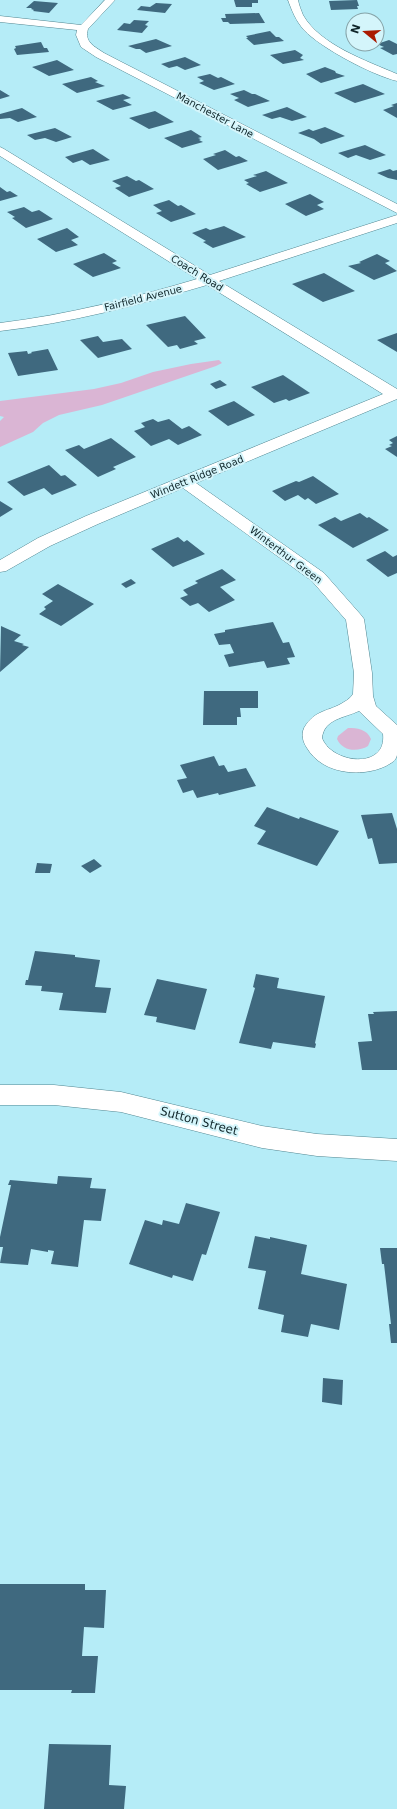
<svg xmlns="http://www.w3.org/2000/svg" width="397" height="1809" font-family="'DejaVu Sans',sans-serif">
  <rect width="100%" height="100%" fill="#b5ecf7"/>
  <path fill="#dab5d4" d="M219,360L222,363L216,366L102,405L59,415L43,423L33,432L0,447V421L4,417L0,416V401L94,389L121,383L153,372L191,364Z
    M348,728C357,728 367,729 371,739L368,746C358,752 343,752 337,739L338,736Z"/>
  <path fill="#3f697f" d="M234,0H258V3H252V7H236Z
    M357,0L359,6H357L358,9L331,10L329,1Z
    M34,1L58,3L49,13L33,11L34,10L31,9L32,8H26Z
    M156,3L172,4L165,13L137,10L141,6L150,7Z
    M259,13L265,23L230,24L228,22H223L221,18H226L225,14Z
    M134,20L149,21L145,25L148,26L142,33L117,30L124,23L130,24Z
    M270,31L276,37H279L284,41L254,45L246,38H248L246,36Z
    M156,39L172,46L146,53L140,49H136L128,46Z
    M389,40L397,44V54L393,55L380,48L384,47L377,44Z
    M41,42L44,48H47L49,52L17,55L14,49L16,48L15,46Z
    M295,50L303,55L300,58L304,60L283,64L270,55Z
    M185,57L201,65L185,70L177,66L169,68L161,64Z
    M57,60L74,70L49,76L32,67Z
    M325,67L335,71L336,73L345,76L321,83L306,74Z
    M210,74L218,78L221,77L235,84L214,90L199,83L204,81L197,77Z
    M91,77L98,81L95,82L105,86L77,93L62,84Z
    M363,84L385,94L355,103L334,93Z
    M0,90L10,96L0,99Z
    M244,90L252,94H255L270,101L248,107L234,100L239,98L230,94Z
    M123,94L131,98L123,100L132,105L113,110L96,101Z
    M397,103V118L383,110L394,106L391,105Z
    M287,107L307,117L292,121L280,117L272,119L262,115Z
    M22,108L37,117L18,122L10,118L0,119V114Z
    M155,111L174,122L149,129L129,118Z
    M325,127L345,136L321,144L314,139L298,133L309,129L313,131Z
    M55,128L72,137L56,142L45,138L35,140L27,135Z
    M191,130L202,137L198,138L201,139L199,140L203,142L182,148L164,138Z
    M365,145L386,155L370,160L356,155L348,158L338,153Z
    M93,149L110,160L90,165L82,160L73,163L65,157Z
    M225,150L236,157L239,156L248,161L218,170L203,159L216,155L213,154Z
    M390,169L393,171L397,170V180L388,178L377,173Z
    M266,171L275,176L288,183L260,192L246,184L249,183L244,180L257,176L253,175Z
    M127,176L136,181L139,180L154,189L129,197L115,188L121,186L112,181Z
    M0,187L7,192L10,191L18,196L0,201Z
    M310,194L324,202L317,205L324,209L306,216L285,204Z
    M169,200L178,206L181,205L196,214L171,222L156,213L162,211L153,205Z
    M24,207L32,212L39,210L53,219L26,228L12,218L15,217L7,212Z
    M224,226L246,237L213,248L203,242L206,241L192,233L206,228L210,230Z
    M67,228L79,237L71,240L78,245L56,252L37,239Z
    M104,253L117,261L112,263L121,268L93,277L73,264Z
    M377,254L390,261L385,263L397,271L374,280L348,266L361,263L359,262Z
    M324,273L355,291L323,302L292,284Z
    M185,316L206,338L194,341L198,344L180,349L177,345L168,347L146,325Z
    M397,333V352L377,340Z
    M98,336L103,342L122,339L132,349L98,358L80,340Z
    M48,349L58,370L18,376L8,353L27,351L28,354L32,353L31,352Z
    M283,375L310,393L289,401L286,399L274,403L251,387Z
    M220,380L227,385L216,389L210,384Z
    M234,401L255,415L228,426L208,411Z
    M153,419L158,422L169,419L182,429L189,426L202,435L178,445L169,439L151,446L134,431L145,427L141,423Z
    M397,436V457L385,449L392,446L389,445L393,443L389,440Z
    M111,438L136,457L113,467L116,469L98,477L65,450L79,445L84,449Z
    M49,465L61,476L65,475L77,485L52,495L44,488L24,496L7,482Z
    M313,476L339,494L316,504L308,498L305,500L298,495L285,501L272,491L296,481L299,482Z
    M0,501L13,509L0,517Z
    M360,513L367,518L369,517L389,530L353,548L318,525L335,517L341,521Z
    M178,537L184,542L187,540L205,554L173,567L151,549Z
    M385,551L393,557L397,555V573L388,577L366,560Z
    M222,569L236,580L220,587L235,600L209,612L198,603L190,606L180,598L188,595L183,590L198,583L195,581Z
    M131,579L136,583L126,588L121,584Z
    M58,584L94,604L61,626L39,614L46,609L44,607L53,601L42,594Z
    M273,622L283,643L289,642L295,657L287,658L290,664L267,668L264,661L229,667L224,655L234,653L230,644L219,645L214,634L225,632V630Z
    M1,626L21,635L14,641L24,644L22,645L29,647L0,672Z
    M204,691H258V708H240L241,717H237V725H203Z
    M214,756L219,766L224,765L228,772L246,768L256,786L219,795L218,793L197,798L193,790L183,793L177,780L187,778L180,765Z
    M267,807L299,819L300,817L339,831L317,866L257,844L266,831L254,826Z
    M392,813L397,829V863L379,864L372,838L368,839L361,815Z
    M94,859L102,866L90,873L81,866Z
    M37,863L52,864L50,873H35Z
    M35,951L75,955V957L100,960L95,987L111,988L106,1013L59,1010L63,993L41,991L42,986L25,985L26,980H28Z
    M256,974L279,978L277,988L325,996L315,1043L316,1044L315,1048L273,1042L271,1049L239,1043L255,988L253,987Z
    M157,979L207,989L195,1030L156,1022L157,1017L144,1015Z
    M397,1011V1070H362L358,1042L372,1041L368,1014H374L373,1012Z
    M58,1176L92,1178L90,1188L106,1189L101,1221L84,1220L78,1267L51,1264L54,1251L48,1250V1252L31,1249L28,1265L0,1263L3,1247H0V1237L11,1185H8L10,1180L57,1184Z
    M186,1203L220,1212L206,1255L202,1254L193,1281L173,1275L172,1278L129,1264L145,1220L162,1225L163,1220L179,1224Z
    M255,1236L270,1239V1237L307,1245L301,1274L347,1284L339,1330L311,1324L308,1337L281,1332L284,1315L258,1309L266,1271L248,1268Z
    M380,1248H397V1343H391L389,1324H391L384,1264H382Z
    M323,1378L343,1380L342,1405L322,1402Z
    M0,1584H85V1590H106L104,1628L84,1627L82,1656H98L95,1693H71L72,1690H0Z
    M49,1744L111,1745L109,1785L126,1786L124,1809H44Z"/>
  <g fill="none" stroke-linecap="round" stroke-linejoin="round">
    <defs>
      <path id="minor" d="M105,0H115L88,29C84,42 94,46 104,53L397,204V213L96,57L81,47L76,35L77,30L0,22V16L81,25Z
        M288,0H298C299,5 301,10 303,15C320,45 367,61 397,74V81C372,75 321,48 304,30C296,21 292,11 288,0Z
        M0,147L4,149L210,275L397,215V223L219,281L397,389V399L196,483L324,573L361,615L364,619L372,673L373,696L376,706L397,725C397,734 397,746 397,755C396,761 391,763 386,766C361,778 322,774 307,748C303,742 301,735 304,728C315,709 329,712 344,702C348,700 351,697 353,694L354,673L346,620L312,581L183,488L98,524L50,546L6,571L0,572V560L38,538L86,516L383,394L207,285C139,305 70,323 0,331V323C67,315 133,298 197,279L0,156ZM359,711L383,734C387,770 332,764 322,738C324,719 344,718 359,711Z
        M0,1085H54L121,1092L262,1126L317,1134L397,1139V1161L317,1156L262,1148L121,1112L54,1105H0Z"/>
    </defs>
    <use href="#minor" stroke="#528691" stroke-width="1"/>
    <use href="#minor" fill="#fff" fill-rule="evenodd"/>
  </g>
  <g text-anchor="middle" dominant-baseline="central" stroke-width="4" stroke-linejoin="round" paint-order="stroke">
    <g font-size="10" fill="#0f2529" stroke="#d4f5fb">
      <text transform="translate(215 115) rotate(28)">Manchester Lane</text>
      <text transform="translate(197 273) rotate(32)">Coach Road</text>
      <text transform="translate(143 298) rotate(-14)">Fairfield Avenue</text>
      <text transform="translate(197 477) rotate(-22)">Windett Ridge Road</text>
      <text transform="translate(286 555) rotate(37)">Winterthur Green</text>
    </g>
    <g font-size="12" fill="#0f2529" stroke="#d4f5fb">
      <text transform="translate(199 1121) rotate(15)">Sutton Street</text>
    </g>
  </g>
  <g transform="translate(365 32) rotate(288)"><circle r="19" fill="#d4f5fb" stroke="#85a2a7"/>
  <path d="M0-3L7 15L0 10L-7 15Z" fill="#aa1b02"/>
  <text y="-6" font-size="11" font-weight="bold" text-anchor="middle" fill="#0f2529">N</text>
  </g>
</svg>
